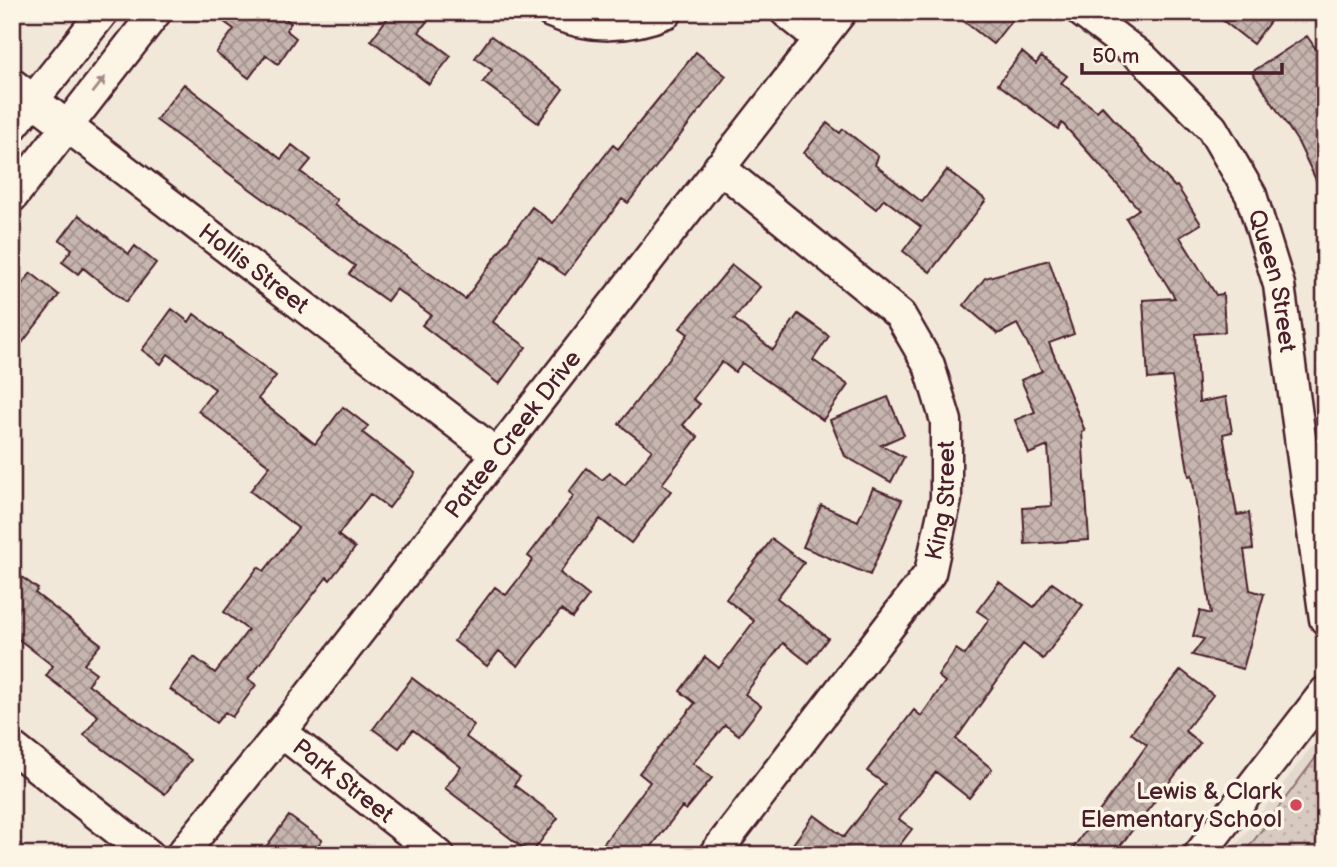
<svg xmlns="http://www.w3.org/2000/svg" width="1337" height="867" font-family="'Balsamiq Sans',sans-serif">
  <defs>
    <pattern id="park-dots" width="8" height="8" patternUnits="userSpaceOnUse" patternTransform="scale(1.75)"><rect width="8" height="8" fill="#d8cac0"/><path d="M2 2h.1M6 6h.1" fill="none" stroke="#bbada5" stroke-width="1.8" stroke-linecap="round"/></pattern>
    <pattern id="building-cross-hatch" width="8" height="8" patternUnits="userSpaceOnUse" patternTransform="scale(1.75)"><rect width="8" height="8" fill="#c7b6af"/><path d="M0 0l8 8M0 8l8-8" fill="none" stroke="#a4938f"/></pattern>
  </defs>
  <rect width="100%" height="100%" fill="#f1e8da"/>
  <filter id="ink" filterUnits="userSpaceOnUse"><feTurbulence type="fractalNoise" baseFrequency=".0143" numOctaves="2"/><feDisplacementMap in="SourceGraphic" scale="14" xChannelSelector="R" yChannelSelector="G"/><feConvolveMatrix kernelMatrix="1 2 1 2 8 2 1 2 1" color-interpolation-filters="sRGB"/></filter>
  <g filter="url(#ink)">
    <path fill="#e4d9cd" d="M1312,746L1325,756V855H1229Z"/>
    <path fill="url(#park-dots)" stroke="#917476" stroke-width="2" d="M1320,752L1325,756V855H1243Z"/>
    <path fill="url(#building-cross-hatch)" stroke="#4a1f2b" stroke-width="2" d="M210,12H277L291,23L286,30L296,38L278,64L266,55L249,78L216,53L234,29Z
      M392,12H434L419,32L451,56L429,84L371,40Z
      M952,12H1018L993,44Z
      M1212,12H1277L1253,44Z
      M491,36L563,89L538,123L483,82L492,70L475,58Z
      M1307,36L1325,62V199L1298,142L1252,72Z
      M696,52L726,76L628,203L622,199L565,275L539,257L493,322L526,347L499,384L422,325L431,315L396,289L387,301L349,274L355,266L156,120L184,84L281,159L292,145L311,160L301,172L337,200L334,204L465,299L532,207L553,223L613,145L618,149Z
      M1022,52L1036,64L1041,57L1067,76L1061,83L1097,111L1102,106L1175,187L1177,186L1201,224L1180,237L1216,295L1223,294L1225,332L1195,334L1199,402L1226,397L1232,432L1223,434L1237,515L1249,513L1253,549L1244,550L1250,590L1264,594L1243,669L1192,655L1204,639L1193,636L1200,611L1211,614L1192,475L1189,476L1172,377L1148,379L1143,300L1175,298L1126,218L1139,209L1062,123L1058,129L998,84Z
      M827,123L840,133L843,129L878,156L875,165L922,202L947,170L986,200L930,272L903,251L921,227L884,199L876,209L804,153Z
      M79,215L129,254L135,246L156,263L126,302L83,268L78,274L62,262L72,249L60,240Z
      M1049,260L1074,334L1049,343L1085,431L1082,432L1089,540L1025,544L1023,508L1052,506L1048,446L1029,454L1015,420L1035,412L1021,380L1042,371L1017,324L998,334L964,305L985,278Z
      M732,265L760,287L734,319L773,350L798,314L829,336L813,360L848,385L823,420L742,363L735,372L722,362L693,399L700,404L683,425L698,437L662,484L671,491L631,543L600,519L560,573L589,596L572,618L561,610L518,666L499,651L487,666L454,641L495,587L506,595L533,560L528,556L574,496L569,492L587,468L602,480L610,473L625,485L652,450L619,424L688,334L680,328Z
      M31,273L59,295L12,356V297Z
      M172,309L189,322L194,314L276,376L258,399L315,444L343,407L368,426L363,433L415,473L389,508L370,494L338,535L355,548L330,580L327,577L248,679L256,685L232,717L225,712L216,723L170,689L194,657L215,673L248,630L224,612L258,567L264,571L298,528L250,491L270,466L198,411L215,389L168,354L161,364L142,350Z
      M888,397L904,435L881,445L904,457L891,482L845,456L830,420Z
      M873,488L902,500L870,575L803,547L821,505L858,521Z
      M772,539L804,563L777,598L828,638L809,663L783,643L745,694L761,706L739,735L725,725L693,763L712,778L686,810L682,807L645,855H595L650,782L639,773L695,703L680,691L705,657L719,668L754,621L726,599Z
      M12,570L38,589L35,593L101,644L84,664L96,673L88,684L191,760L165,794L84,735L98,716L46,676L53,666L12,634Z
      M999,582L1034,607L1052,583L1083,605L1043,659L1023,644L956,739L992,769L969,798L936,772L899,819L912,829L892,855H807L793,844L814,815L844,837L885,784L867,771L914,710L921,716L945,682L938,676L956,649L965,655L989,619L977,611Z
      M1181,670L1213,695L1185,731L1200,743L1113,855H1068L1147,745L1131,733Z
      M412,678L474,725L466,737L520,777L514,785L558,818L531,854L445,788L461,767L413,730L399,748L373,729Z
      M289,816L322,840L311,855H260Z"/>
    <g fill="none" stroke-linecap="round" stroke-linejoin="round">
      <defs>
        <g id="street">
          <path d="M551,12C589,29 629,28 667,12"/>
          <path d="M786,12L820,39"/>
          <path id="s1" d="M1082,12L1144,59L1212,128L1251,195L1279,285L1325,619"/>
          <path id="s2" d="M12,84L497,454"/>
          <path d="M12,127L103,12"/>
          <path d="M12,197L156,12"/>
          <path id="s3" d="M281,732L439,855"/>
          <path d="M12,747L149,855"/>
          <path id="s4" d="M181,855L281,732L841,12"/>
          <path id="s5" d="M714,855L930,573L946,499V421L929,365L900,315L719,167"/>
          <path d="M1199,855L1325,692"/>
        </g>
      </defs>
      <use href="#street" stroke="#4a1f2b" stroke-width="35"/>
      <use href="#street" stroke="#fcf5e5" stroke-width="30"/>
    </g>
    <defs><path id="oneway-solid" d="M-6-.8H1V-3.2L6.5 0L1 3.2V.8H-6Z" transform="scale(1.75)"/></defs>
    <use fill="#a38a88" href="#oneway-solid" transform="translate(99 85) rotate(-52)"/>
  </g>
  <circle fill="#d1495b" stroke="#fcf5e5" stroke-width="2.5" cx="1296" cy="805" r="7"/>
  <g text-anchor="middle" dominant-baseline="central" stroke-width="7" stroke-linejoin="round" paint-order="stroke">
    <g font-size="24" fill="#4a1f2b" stroke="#fcf5e5">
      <text stroke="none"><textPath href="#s2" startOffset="304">Hollis Street</textPath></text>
      <text stroke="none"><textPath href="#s1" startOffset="341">Queen Street</textPath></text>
      <text stroke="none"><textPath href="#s4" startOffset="536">Pattee Creek Drive</textPath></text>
      <text stroke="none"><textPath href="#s5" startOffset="429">King Street</textPath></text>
      <text stroke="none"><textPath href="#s3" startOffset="79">Park Street</textPath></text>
    </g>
    <g font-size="24" fill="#4a1f2b" stroke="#fcf5e5" text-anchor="end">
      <text x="1282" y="791">Lewis &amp; Clark<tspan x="1282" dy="28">Elementary School</tspan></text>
    </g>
  </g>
  <rect width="1337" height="867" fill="none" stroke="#fcf5e5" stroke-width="42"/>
  <rect x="21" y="21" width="1295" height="825" fill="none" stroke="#4a1f2b" stroke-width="2.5" filter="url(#ink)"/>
  <path d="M1082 63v10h200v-10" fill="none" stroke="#4a1f2b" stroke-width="3.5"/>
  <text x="1092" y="63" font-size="21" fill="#4a1f2b" stroke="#fcf5e5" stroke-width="5" paint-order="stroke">50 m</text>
</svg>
